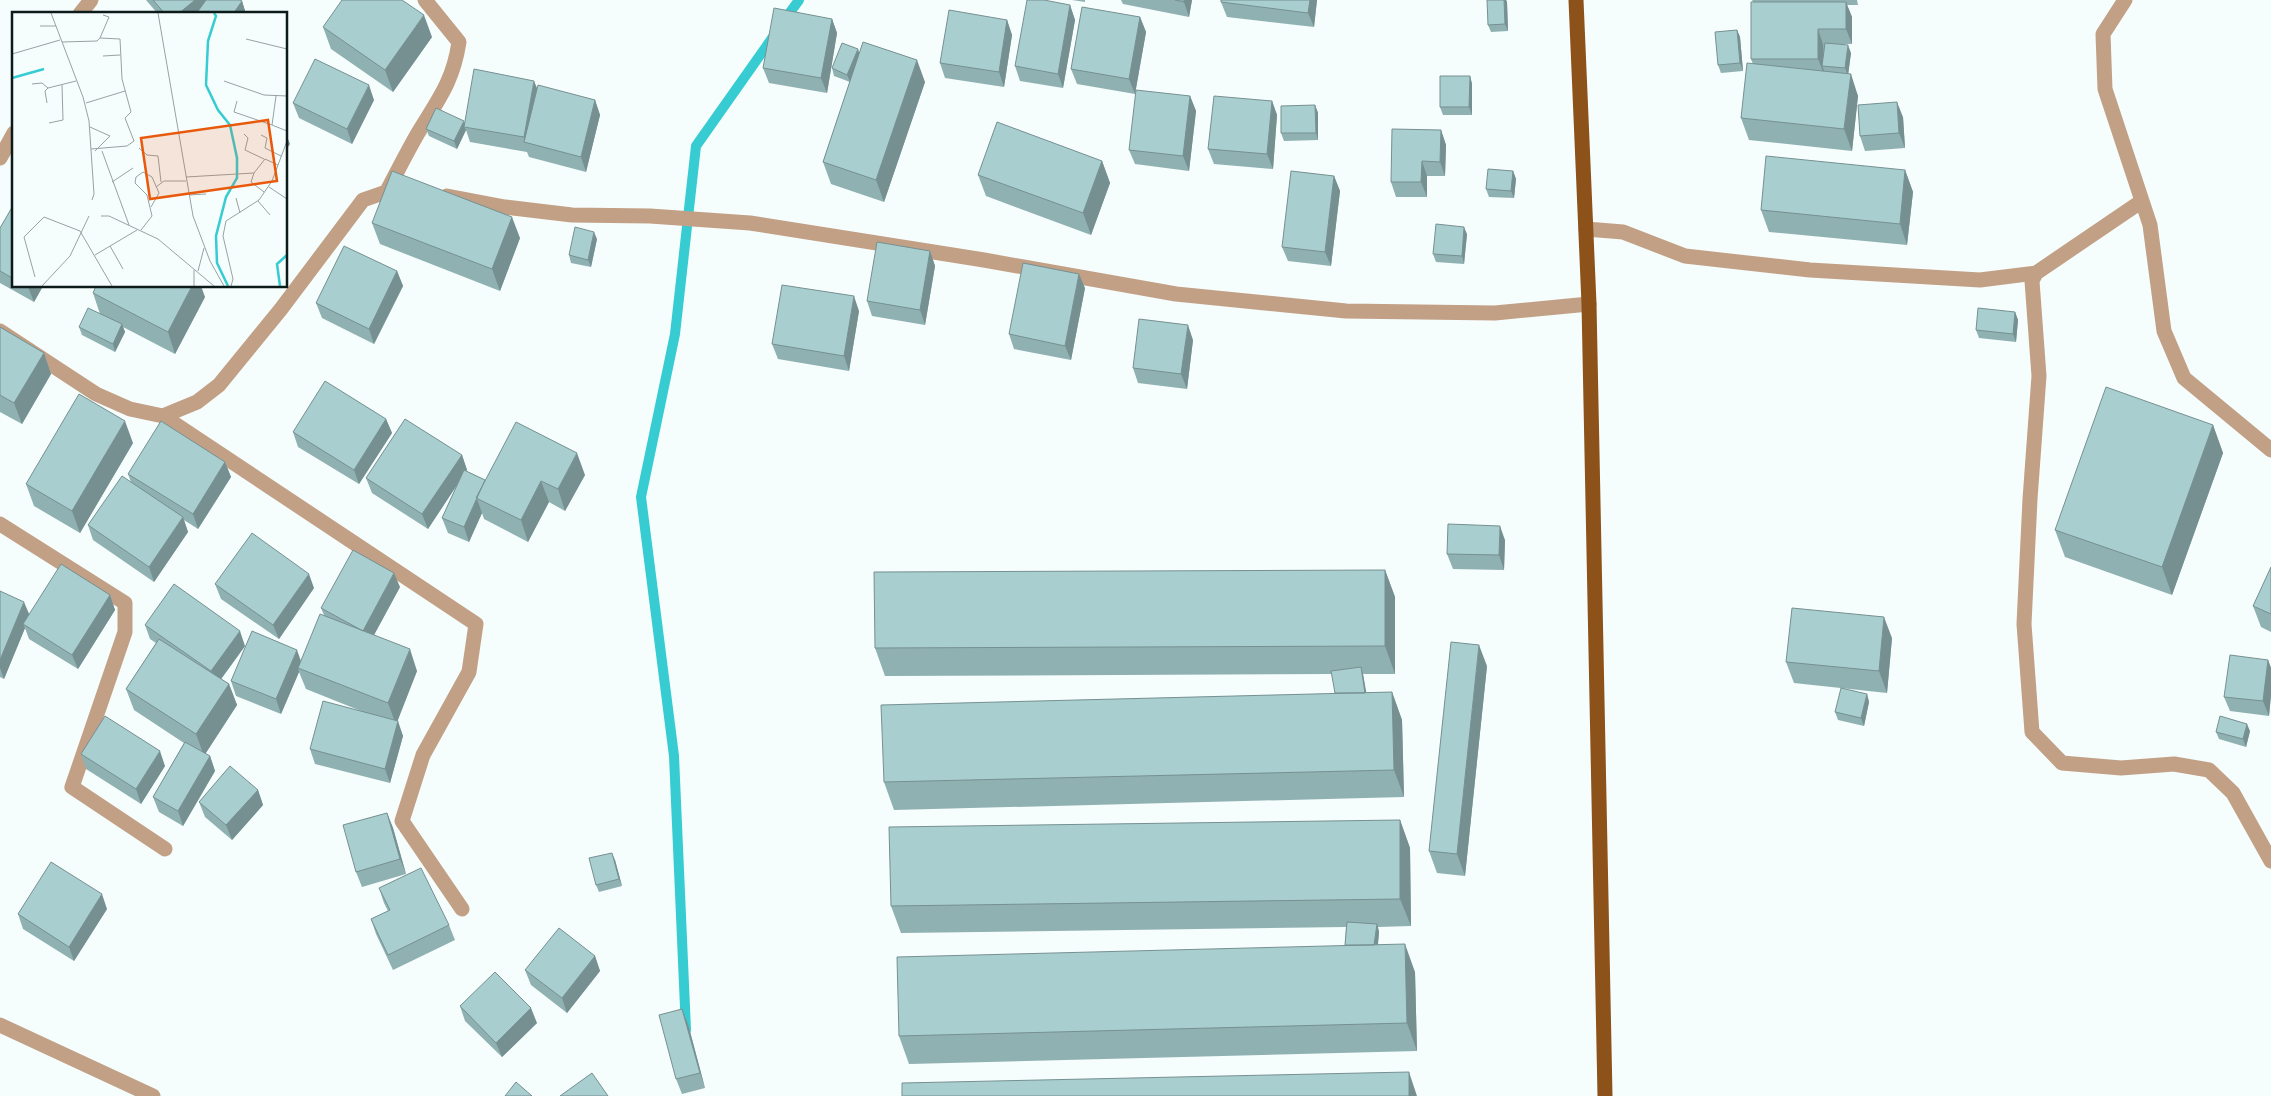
<svg xmlns="http://www.w3.org/2000/svg" width="2271" height="1096" font-family="'Public Sans',sans-serif">
  <rect width="100%" height="100%" fill="#f6fdfd"/>
  <g fill="none" stroke-linecap="round" stroke-linejoin="round">
    <path stroke="#36ccd2" stroke-width="10" d="M783,22L799,0
      M686,1030L674,756L641,497L675,334L696,146L775,34"/>
    <path stroke="#c1a085" stroke-width="15" d="M2125,0L2103,34L2105,89L2150,225L2164,331L2184,378L2271,450
      M80,14L91,0
      M0,158L14,133
      M387,191C397,172 407,152 418,133C438,100 453,82 459,42L425,0
      M447,196L505,207L572,215L650,216L750,223L984,260L1176,294L1346,311L1495,313L1589,304
      M1586,229L1623,232L1685,256L1810,270L1980,280L2036,273L2142,201
      M2036,273L2032,281L2039,376L2030,499L2024,624L2032,732L2062,763L2121,768L2174,764L2209,770L2233,793L2271,861
      M0,331L96,394L130,409L163,416L197,402L219,385L281,309L363,200L386,192H402
      M163,416L476,624L469,672L423,755L402,821L462,909
      M0,524L125,603V632L72,787L165,849
      M0,1025L153,1096"/>
    <path stroke="#8c521a" stroke-width="15" d="M1576,0L1589,304L1605,1096"/>
  </g>
  <path fill="#90b1b2" d="M146,0H240L242,1L246,14H158Z
    M1072,0H1085V2Z
    M1121,0H1192L1189,17L1123,4Z
    M1317,0L1314,27L1227,17L1221,2Z
    M1504,0H1506L1507,2L1508,31L1491,32L1488,25Z
    M1752,0H1857L1858,5H1847L1852,17V44H1834L1851,53L1848,74L1858,96L1852,151L1749,140L1741,118L1753,64L1751,59L1753,2Z
    M1070,5L1075,20L1063,88L1020,81L1015,66Z
    M1140,17L1146,32L1135,94L1077,84L1071,69Z
    M832,19L837,33L827,93L769,83L763,68Z
    M1007,20L1012,35L1004,87L945,78L940,63Z
    M323,27L432,37L393,92L331,49Z
    M1737,30L1740,37L1743,71L1721,73L1718,65Z
    M858,49L859,53L925,82L884,202L831,184L823,162L850,82L834,76L832,68Z
    M1470,76L1472,84V115H1443L1440,107Z
    M537,89L595,100L600,115L586,172L529,157L527,152L470,142L466,130L457,149L429,136L426,129L465,123Z
    M1190,96L1196,111L1189,171L1135,164L1129,150Z
    M374,100L352,144L299,118L293,103Z
    M1272,101L1277,115L1273,169L1214,164L1208,149Z
    M1315,105L1318,113V140L1284,141L1281,133Z
    M1903,117L1905,148L1865,151L1860,136Z
    M1441,130L1446,145L1445,176H1427V197H1396L1391,182Z
    M1102,161L1110,183L1091,235L986,196L978,175Z
    M1905,170L1913,192L1907,245L1769,232L1761,210Z
    M1513,171L1516,179L1514,198L1489,197L1486,189Z
    M1334,176L1340,191L1331,266L1288,261L1282,247Z
    M14,204V286H43L34,302L0,283V228Z
    M372,223L520,238L500,291L380,244Z
    M1467,234L1464,264L1436,262L1433,254Z
    M597,239L591,267L571,263L569,255Z
    M930,251L935,266L925,325L872,316L867,301Z
    M397,271L403,286L374,344L322,318L316,303Z
    M1085,288L1071,360L1014,349L1009,334Z
    M93,293L205,297L175,354L123,327L125,332L115,352L82,335L79,327L100,314Z
    M859,311L849,371L778,359L772,344Z
    M2015,312L2018,320L2016,342L1979,338L1976,330Z
    M0,327L44,353L51,374L22,424L0,412Z
    M1193,340L1187,389L1138,383L1133,368Z
    M386,419L392,433L359,484L298,447L293,432Z
    M2213,425L2223,453L2172,595L2065,557L2055,530Z
    M133,443L80,533L34,506L26,484Z
    M462,455L467,470L466,471L485,480L585,475L565,511L549,502L528,542L484,519L482,513L469,542L448,533L442,518L458,483L428,529L372,493L366,478Z
    M225,462L231,477L198,529L184,520L188,532L154,582L93,540L88,525L131,482L128,474Z
    M1505,540L1504,570L1453,569L1447,554Z
    M2271,567V632L2261,627L2253,606Z
    M1385,570L1395,597V674H1363L1366,693L1392,692L1402,720L1404,797L894,810L884,782L1335,693L1332,674L885,676L875,648Z
    M215,584L314,588L279,639L221,599Z
    M400,587L374,635L417,671L397,721L403,736L390,783L315,764L310,749L361,711L306,689L299,672L281,714L236,696L231,681L301,661L324,615L321,608Z
    M0,591L29,615L110,595L115,610L78,669L29,639L25,628L4,679L0,677Z
    M145,625L245,646L221,679L229,684L237,705L205,754L210,756L215,771L183,826L159,812L153,797L184,743L134,710L126,689L156,643L150,639Z
    M1892,638L1887,693L1794,683L1786,662Z
    M2268,660L2271,668V695L2269,716L2230,711L2224,697Z
    M1487,666L1465,876L1437,873L1429,851Z
    M1867,694L1869,702L1864,726L1838,720L1835,712Z
    M2250,731L2246,747L2219,739L2216,732Z
    M81,754L165,766L141,804L86,769Z
    M258,790L263,805L232,840L205,817L199,802Z
    M387,813L393,828L406,874L362,887L356,872Z
    M1400,820L1410,848L1411,926L1378,927L1379,932L1378,945L1415,972L1417,1051L909,1064L899,1036L1345,945L1346,927L901,933L891,906Z
    M615,860L622,886L599,892L596,885Z
    M379,888L449,925L455,940L393,970L376,934L371,919L388,911L384,903Z
    M107,909L74,961L23,929L18,914Z
    M595,956L600,971L567,1013L531,985L525,970Z
    M460,1006L537,1023L502,1057L465,1021Z
    M688,1024L705,1088L682,1094L676,1079Z"/>
  <path fill="#769091" d="M195,0H218L202,14H178Z
    M1184,0H1192L1189,17L1184,2Z
    M1310,0H1317L1314,27L1308,13Z
    M1504,0H1506L1507,2L1508,31L1505,24Z
    M242,1L246,14H233Z
    M1846,2L1852,17V44L1846,29Z
    M1070,5L1075,20L1063,88L1058,74Z
    M424,15L432,37L393,92L385,70Z
    M1140,17L1146,32L1135,94L1129,79Z
    M832,19L837,33L827,93L821,78Z
    M1007,20L1012,35L1004,87L999,72Z
    M1818,29L1823,44L1824,66H1822L1824,70V74L1818,59Z
    M1737,30L1740,37L1743,71L1740,63Z
    M1848,45L1851,53L1848,76L1845,68Z
    M858,49L860,57L850,82L847,75Z
    M917,60L925,82L884,202L876,180Z
    M1851,74L1858,96L1852,151L1844,129Z
    M1470,76L1472,84V115L1469,107Z
    M534,81L540,95L525,143L524,137Z
    M369,85L374,100L352,144L347,129Z
    M1190,96L1196,111L1189,171L1183,156Z
    M595,100L600,115L586,172L581,157Z
    M1272,101L1277,115L1273,169L1267,154Z
    M1897,102L1903,117L1905,148L1899,133Z
    M1315,105L1318,113V140L1316,133Z
    M464,121L466,127H464L466,130L457,149L454,141Z
    M1441,130L1446,145L1445,176L1440,162Z
    M286,134L290,144L286,150Z
    M1102,161L1110,183L1091,235L1083,213Z
    M1422,161L1427,176V197L1421,182Z
    M1905,170L1913,192L1907,245L1900,224Z
    M1513,171L1516,179L1514,198L1511,191Z
    M1334,176L1340,191L1331,266L1325,252Z
    M512,217L520,238L500,291L492,269Z
    M1464,227L1467,234L1464,264L1462,256Z
    M594,232L597,239L591,267L588,260Z
    M930,251L935,266L925,325L920,310Z
    M397,271L403,286L374,344L369,329Z
    M1079,274L1085,288L1071,360L1065,346Z
    M29,286H43L34,302L28,287Z
    M192,286H201L205,297L175,354L168,332Z
    M854,296L859,311L849,371L844,356Z
    M2015,312L2018,320L2016,342L2013,334Z
    M122,324L125,332L115,352L113,344Z
    M1188,325L1193,340L1187,389L1181,374Z
    M44,353L51,374L22,424L14,403Z
    M386,419L392,433L359,484L354,470Z
    M125,421L133,443L80,533L72,511Z
    M2213,425L2223,453L2172,595L2162,567Z
    M577,453L585,475L565,511L558,489Z
    M462,455L467,470L428,529L422,514Z
    M225,462L231,477L198,529L193,514Z
    M541,481L549,502L528,542L521,520Z
    M477,499L482,513L469,542L464,527Z
    M183,517L188,532L154,582L149,567Z
    M1500,526L1505,540L1504,570L1499,555Z
    M1385,570L1395,597V674L1385,646Z
    M394,573L400,587L368,646L363,631Z
    M309,574L314,588L279,639L273,625Z
    M110,595L115,610L78,669L72,655Z
    M24,602L30,616L23,624L25,628L4,679L0,668V660Z
    M1884,617L1892,638L1887,693L1879,671Z
    M240,631L245,646L216,686L211,671Z
    M1479,645L1487,666L1465,876L1457,854Z
    M410,649L417,671L396,725L388,703Z
    M297,650L302,664L298,668L299,672L281,714L276,699Z
    M2268,660L2271,668V695L2269,716L2263,701Z
    M1361,667L1363,674L1368,702L1365,695Z
    M229,684L237,705L204,756L196,734Z
    M1392,692L1402,720L1404,797L1394,770Z
    M1867,694L1869,702L1864,726L1861,718Z
    M398,721L403,736L390,783L385,769Z
    M2247,724L2250,731L2246,747L2243,739Z
    M160,751L165,766L141,804L136,789Z
    M210,756L215,771L183,826L178,811Z
    M258,790L263,805L232,840L226,825Z
    M387,813L393,828L406,874L400,859Z
    M1400,820L1410,848L1411,926L1400,899Z
    M612,853L615,860L622,886L619,879Z
    M102,894L107,909L74,961L69,947Z
    M1377,924L1379,932L1376,962L1373,954Z
    M1405,944L1415,972L1417,1051L1407,1023Z
    M595,956L600,971L567,1013L562,998Z
    M531,1008L537,1023L502,1057L496,1043Z
    M682,1009L688,1024L705,1088L700,1073Z
    M1409,1072L1417,1096H1409Z"/>
  <path fill="#a8cecf" stroke="#769091" d="M153,0H195L178,14H165Z
    M206,0H240L242,1L233,14H196Z
    M342,0H402L424,15L385,70L323,27Z
    M1027,0H1044L1070,5L1058,74L1015,66Z
    M1175,0H1184V2Z
    M1221,0H1310L1308,13L1221,2Z
    M1487,0H1504L1505,24L1488,25Z
    M1751,2H1846V29H1818V59H1751Z
    M1082,7L1140,17L1129,79L1071,69Z
    M774,8L832,19L821,78L763,68Z
    M949,10L1007,20L999,72L940,63Z
    M1737,30L1740,63L1718,65L1715,32Z
    M863,42L917,60L876,180L823,162Z
    M842,43L858,49L847,75L832,68Z
    M1825,43L1848,45L1845,68L1822,66Z
    M315,59L369,85L347,129L293,103Z
    M1747,63L1851,74L1844,129L1741,118Z
    M474,69L534,81L524,137L464,127Z
    M1440,76H1470L1469,107H1440Z
    M538,85L595,100L581,157L524,142Z
    M1136,90L1190,96L1183,156L1129,150Z
    M1214,96L1272,101L1267,154L1208,149Z
    M1897,102L1899,133L1860,136L1858,105Z
    M1315,105L1316,133H1281V106Z
    M436,108L464,121L454,141L426,129Z
    M997,122L1102,161L1083,213L978,175Z
    M1392,129L1441,130L1440,162L1422,161L1421,182H1391Z
    M1766,156L1905,170L1900,224L1761,210Z
    M1488,169L1513,171L1511,191L1486,189Z
    M392,171L512,217L492,269L372,223Z
    M1291,171L1334,176L1325,252L1282,247Z
    M14,204V279L0,271V228Z
    M1436,224L1464,227L1462,256L1433,254Z
    M575,227L594,232L588,260L569,255Z
    M877,242L930,251L920,310L867,301Z
    M344,246L397,271L369,329L316,303Z
    M1023,263L1079,274L1065,346L1009,334Z
    M782,285L854,296L844,356L772,344Z
    M96,286H192L168,332L93,293Z
    M88,308L122,324L113,344L79,327Z
    M1978,308L2015,312L2013,334L1976,330Z
    M1139,319L1188,325L1181,374L1133,368Z
    M0,327L44,353L14,403L0,395Z
    M325,381L386,419L354,470L293,432Z
    M2106,387L2213,425L2162,567L2055,530Z
    M79,394L125,421L72,511L26,484Z
    M405,419L462,455L422,514L366,478Z
    M161,421L225,462L193,514L128,474Z
    M516,422L577,453L558,489L541,481L521,520L476,498Z
    M464,470L485,480L464,527L442,518Z
    M122,476L183,517L149,567L88,525Z
    M1448,524L1500,526L1499,555L1447,554Z
    M252,533L309,574L273,625L215,584Z
    M353,550L394,573L363,631L321,608Z
    M61,564L110,595L72,655L23,624Z
    M2271,567V614L2253,606Z
    M1385,570V646L875,648L874,572Z
    M174,584L240,631L211,671L145,625Z
    M0,591L24,602L0,660Z
    M1792,608L1884,617L1879,671L1786,662Z
    M320,614L410,649L388,703L298,668Z
    M252,631L297,650L276,699L231,681Z
    M159,639L229,684L196,734L126,689Z
    M1451,642L1479,645L1457,854L1429,851Z
    M2230,655L2268,660L2263,701L2224,697Z
    M1361,667L1365,693H1335L1331,671Z
    M1841,688L1867,694L1861,718L1835,712Z
    M1392,692L1394,770L884,782L881,705Z
    M323,701L398,721L385,769L310,749Z
    M105,716L160,751L136,789L81,754Z
    M2220,716L2247,724L2243,739L2216,732Z
    M185,742L210,756L178,811L153,797Z
    M230,766L258,790L226,825L199,802Z
    M387,813L400,859L356,872L343,825Z
    M1400,820V899L891,906L889,827Z
    M612,853L619,879L596,885L589,858Z
    M51,862L102,894L69,947L18,914Z
    M421,868L449,925L388,955L371,919L390,910L379,888Z
    M1347,922L1377,924L1374,945H1345Z
    M559,928L595,956L562,998L525,970Z
    M1405,944L1407,1023L899,1036L897,957Z
    M495,972L531,1008L496,1043L460,1006Z
    M682,1009L700,1073L676,1079L659,1015Z
    M1409,1072V1096H902V1083Z
    M592,1073L608,1096H560Z
    M516,1082L532,1096H505Z"/>
  <g transform="translate(12 12)">
    <rect width="275" height="275" fill="#f6fdfd"/>
    <path fill="none" stroke="#36ccd2" stroke-width="2.5" d="M202,1L204,4L196,29L194,73L206,98L218,113L225,146V166L214,185L204,224L205,251L216,274M0,66L32,57M268,274L265,252L275,243"/>
    <path fill="none" stroke="#98a2a2" stroke-width="1" d="M39,1L71,85L77,109L82,182L80,188M146,1L181,204L198,249L212,274M28,14H44M88,26L97,5L91,3M234,27L275,37M50,30L85,29L88,26L108,27L110,67L119,100L113,106L122,129L115,134L79,137M0,42L48,28M91,44L108,43M212,69L252,83L275,84M20,72L30,71L36,76M264,84L260,113L275,119M225,89L222,100L260,113M35,91L33,79L36,76L64,69M74,91L113,79M37,111L51,108L50,73M78,115L98,124L83,139M232,122L236,126L233,138L252,147M249,123L255,126L253,136L269,144M127,136L135,143L146,144L149,170M90,139L117,213M266,153L275,129M242,161L239,170L252,180M174,165L242,161L253,147L266,153L260,169L247,188L214,209L211,224L221,267L219,274M100,170L121,156M144,175L152,169H174M257,175L275,187M177,183L194,182M224,186L228,201M246,189L258,203M89,204H97L146,227L202,274M129,218L140,204L135,183L123,171L124,165L131,160L140,165L147,181L139,195M98,234L111,257M83,243L125,218M182,258V274M186,259L192,236M23,265L12,225L32,205L68,219L100,274M30,274L58,244L77,204"/>
    <path fill="#e8590c" fill-opacity="0.15" stroke="#e8590c" stroke-width="2.5" d="M256,108L265,169L138,187L129,126Z"/>
    <rect width="275" height="275" fill="none" stroke="#0c1a1a" stroke-width="2.5"/>
  </g>
</svg>
